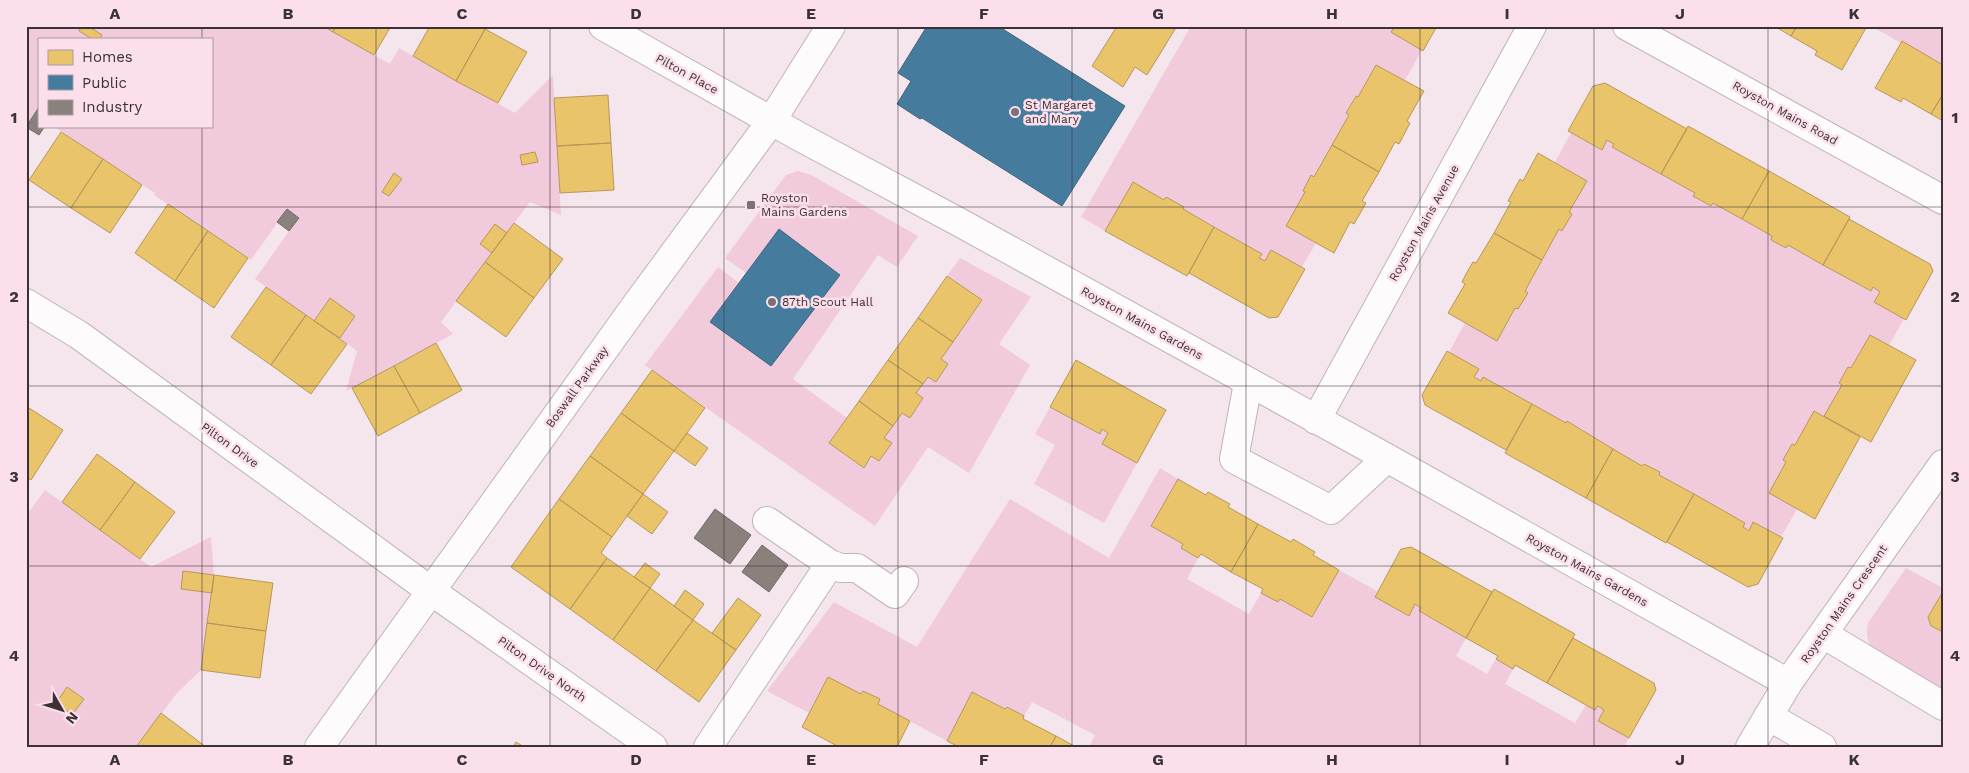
<svg xmlns="http://www.w3.org/2000/svg" width="1969" height="773" font-family="'Work Sans',sans-serif">
  <rect width="100%" height="100%" fill="#f5e6ed"/>
  <path fill="#f1cadc" fill-rule="evenodd" d="M26,26H81L79,31L92,39H39V107L26,127Z
    M88,26H323L390,64L399,48L515,113L553,75L561,215L530,202L507,233L495,225L480,244L492,253L441,322L453,334L346,391L357,351L340,338L355,316L330,298L314,321L255,279L299,217L287,209L251,260L154,195L155,193L53,126H211V39H100L102,35ZM535,152L537,162L522,165L520,155ZM394,174L402,179L389,196L382,191Z
    M1191,26H1395L1391,32L1422,50L1405,80L1376,65L1358,97L1355,96L1346,112L1349,115L1314,177L1311,175L1303,191L1305,192L1316,243L1302,267L1271,250L1265,261L1259,258L1262,254L1183,209L1166,197L1164,200L1133,182L1105,231L1081,217Z
    M1871,26H1943V65L1902,42L1901,43Z
    M1571,133L1601,150L1607,140L1614,144L1612,147L1695,193L1693,196L1711,206L1713,203L1772,236L1771,240L1786,248L1788,245L1870,291L1873,287L1880,292L1874,302L1904,319L1889,345L1870,335L1851,368L1848,367L1839,383L1842,385L1824,416L1814,411L1795,445L1792,444L1783,460L1786,462L1769,493L1797,509L1781,537L1753,522L1749,531L1743,527L1745,523L1659,475L1660,472L1644,464L1642,466L1583,432L1584,430L1567,421L1566,423L1484,377L1481,381L1474,377L1479,369L1449,352L1465,323L1497,340L1515,308L1518,309L1528,293L1525,291L1559,229L1562,231L1572,214L1569,212L1587,181L1555,162Z
    M798,171L811,175L918,236L897,267L878,255L793,379L847,418L829,443L863,468L871,456L879,461L891,443L884,438L902,413L910,418L923,399L916,393L928,377L936,382L948,364L941,359L982,301L947,276L960,258L1031,297L999,344L1030,365L969,473L928,447L875,526L645,365L718,267L739,283L710,322L771,366L779,229L746,273L725,258L786,175Z
    M1050,407L1099,434L1102,429L1108,433L1102,444L1137,463L1104,523L1034,484L1055,445L1035,434Z
    M1160,468L1178,479L1151,526L1183,544L1181,548L1198,558L1187,579L1249,614L1261,593L1278,602L1280,599L1312,617L1339,570L1377,591L1375,597L1408,616L1415,604L1421,608L1419,612L1466,638L1456,656L1487,674L1496,659L1513,669L1505,684L1575,723L1586,705L1595,710L1598,706L1604,710L1598,721L1629,738L1624,747H1117L1113,745L1112,747H1089L1095,735L1032,702L1024,716L1007,707L1005,709L973,692L947,741L878,704L879,699L863,691L861,694L809,713L767,691L834,602L917,647L1010,499L1109,558Z
    M45,490L151,567L211,537L214,575L183,571L181,589L212,593L201,670L177,693L136,747H26V516ZM67,687L83,699L72,715L56,703Z
    M1906,568L1943,588L1928,617L1931,626L1943,632V690L1873,651C1867,641 1866,634 1868,623Z"/>
  <path fill="#e9c46a" stroke="#b5985a" d="M81,26H88L102,35L100,39H92L79,31Z
    M323,26H336L333,32Z
    M336,26H391L374,55L333,32Z
    M430,26H480L485,29L456,81L413,56Z
    M1117,26H1177L1147,75L1135,67L1123,87L1092,66Z
    M1395,26H1437L1423,51L1391,32Z
    M1774,26H1797L1791,36Z
    M1797,26H1867L1842,70L1815,55L1817,51L1791,36Z
    M485,29L527,52L498,103L456,81Z
    M1902,41L1943,65V94L1931,114L1903,98L1901,102L1875,88Z
    M1376,65L1424,91L1407,121L1410,123L1399,144L1395,142L1379,172L1332,145L1349,115L1346,113L1356,96L1358,97Z
    M1605,83L1687,129L1661,174L1612,147L1614,144L1607,140L1602,150L1568,131L1593,86Z
    M1943,94V121L1931,114Z
    M608,95L611,143L557,146L554,98Z
    M1688,126L1769,171L1742,219L1713,203L1711,206L1693,196L1695,193L1661,174Z
    M61,132L103,159L71,208L29,180Z
    M611,143L614,190L560,193L557,146Z
    M1332,145L1379,172L1362,201L1366,203L1354,224L1350,222L1334,253L1286,226L1305,192L1303,191L1311,175L1314,177Z
    M535,152L538,162L522,165L520,155Z
    M1538,153L1587,181L1569,212L1572,214L1562,231L1559,229L1542,260L1494,233L1511,202L1508,201L1520,179L1523,181Z
    M103,159L142,185L110,233L71,208Z
    M1769,171L1850,217L1823,265L1788,245L1786,248L1771,240L1772,236L1742,219Z
    M394,173L402,179L389,196L382,192Z
    M1133,182L1164,200L1166,197L1184,207L1183,209L1214,227L1187,276L1105,231Z
    M168,204L208,231L175,281L135,253Z
    M1849,219L1930,264L1933,271L1906,320L1874,302L1880,292L1873,287L1871,291L1823,265Z
    M514,223L563,259L534,298L485,262Z
    M495,224L507,233L492,253L480,244Z
    M1214,227L1262,254L1259,258L1265,261L1271,250L1305,269L1278,317L1269,318L1189,273Z
    M208,231L248,258L214,308L175,281Z
    M1494,233L1542,260L1525,291L1528,293L1518,309L1515,308L1497,341L1448,313L1465,284L1462,282L1467,272L1473,262L1476,263Z
    M485,262L534,298L506,337L456,301Z
    M947,276L982,300L953,342L918,318Z
    M266,287L306,315L271,365L231,337Z
    M330,298L355,316L340,338L314,321Z
    M306,315L347,344L311,394L271,365Z
    M918,318L953,342L941,359L948,364L936,382L928,377L923,384L888,360Z
    M1870,335L1916,360L1871,442L1824,416L1842,385L1839,383L1848,367L1851,368Z
    M436,343L462,390L420,413L394,366Z
    M1447,351L1479,369L1474,377L1481,381L1483,377L1532,404L1506,450L1425,405L1422,395Z
    M888,360L923,384L916,393L923,398L910,418L902,413L893,426L859,401Z
    M1076,360L1166,410L1137,463L1102,444L1108,433L1102,429L1100,434L1050,407Z
    M394,366L420,413L378,436L352,388Z
    M652,370L705,408L674,451L621,413Z
    M859,401L893,426L884,438L892,443L879,461L871,456L864,468L829,443Z
    M1532,404L1566,423L1567,421L1613,449L1586,498L1505,453Z
    M26,406L63,430L31,480L26,477Z
    M1814,411L1860,437L1815,519L1769,493L1786,462L1783,460L1792,444L1795,445Z
    M621,413L674,451L643,494L590,456Z
    M687,433L708,448L695,466L674,451Z
    M1613,449L1642,466L1644,464L1660,472L1659,475L1694,494L1666,543L1586,498Z
    M97,454L135,482L100,530L62,502Z
    M590,456L643,494L612,537L559,499Z
    M1178,479L1206,495L1208,492L1230,504L1228,507L1258,524L1231,572L1201,554L1198,558L1181,548L1183,544L1151,526Z
    M135,482L175,512L140,559L100,530Z
    M643,494L668,512L652,534L627,516Z
    M1694,494L1745,523L1743,527L1749,531L1753,522L1783,538L1758,584L1748,587L1667,542Z
    M559,499L612,537L601,553L607,558L570,609L511,567Z
    M1258,524L1291,542L1293,539L1315,552L1313,555L1339,570L1312,617L1280,599L1278,602L1261,593L1263,589L1231,572Z
    M1411,547L1492,592L1466,638L1419,611L1421,608L1415,604L1409,616L1375,597L1401,549Z
    M607,558L650,588L613,640L570,609Z
    M645,563L660,574L650,588L634,577Z
    M183,571L214,575L212,593L181,589Z
    M214,575L273,583L266,631L207,623Z
    M650,588L693,620L656,671L613,640Z
    M1494,589L1575,634L1547,683L1515,665L1513,669L1496,659L1498,656L1466,638Z
    M685,590L704,604L693,620L674,606Z
    M1943,591V632L1931,626L1928,617Z
    M738,598L761,615L736,650L712,633Z
    M693,620L736,650L699,702L656,671Z
    M207,623L266,631L260,678L201,670Z
    M1573,638L1654,683L1656,690L1629,738L1598,721L1604,710L1598,706L1595,710L1547,683Z
    M828,677L861,694L863,691L880,699L878,704L910,721L897,747H839L802,727Z
    M67,687L84,699L72,715L56,703Z
    M972,692L1005,709L1007,707L1024,716L1023,719L1056,736L1050,747H959L947,741Z
    M161,713L185,731L206,747H136Z
    M1056,736L1076,747H1050Z
    M516,742L524,747H513Z"/>
  <path fill="#457b9d" stroke="#42657e" d="M927,26H998L1125,106L1062,206L922,118L920,119L897,104L911,81L898,73Z
    M779,229L840,275L771,366L710,322Z"/>
  <path fill="#8a817c" stroke="#726967" d="M39,107V126H45L39,135L26,127Z
    M287,209L299,218L289,231L277,222Z
    M715,509L751,535L730,564L694,538Z
    M762,545L788,565L769,592L742,572Z"/>
  <g fill="none" stroke-linecap="round" stroke-linejoin="round">
    <defs>
      <path id="minor" d="M603,26L800,137L957,221L1387,458L1788,683
        M1627,26L1943,200
        M26,303L79,335L431,591L653,747
        M1248,383L1234,459L1331,510L1387,458
        M1316,420L1532,26
        M767,521L830,564
        M1823,634L1943,706
        M1768,716L1822,747
        M319,747L636,305L772,120L831,26
        M708,747L830,564L841,568H857L895,594L904,581
        M1750,747L1788,683L1943,464"/>
    </defs>
    <use href="#minor" stroke="#bfb3b9" stroke-width="30"/>
    <use href="#minor" stroke="#fefbfc" stroke-width="28"/>
  </g>
  <path fill="none" stroke="#3b3136" stroke-width="1" stroke-opacity="0.55" d="M202,26V39M376,26V747M550,26V747M724,26V747M898,26V747M1072,26V747M1246,26V747M1420,26V747M1594,26V747M1768,26V747M202,126V747M26,207H1943M26,386H1943M26,566H1943"/>
  <g fill="#7c7076" stroke="#fbe0ec" stroke-width="2">
    <circle cx="1015" cy="112" r="5"/>
    <rect x="746" y="200" width="10" height="10" rx="2.5"/>
    <circle cx="772" cy="302" r="5"/>
  </g>
  <g text-anchor="middle" dominant-baseline="central" stroke-width="5" stroke-linejoin="round" paint-order="stroke">
    <g font-size="12" fill="#3b3136" stroke="#fbe0ec">
      <text transform="translate(687 74) rotate(29)">Pilton Place</text>
      <text transform="translate(1785 113) rotate(29)">Royston Mains Road</text>
      <text transform="translate(1424 223) rotate(-61)">Royston Mains Avenue</text>
      <text transform="translate(1142 323) rotate(29)">Royston Mains Gardens</text>
      <text transform="translate(577 387) rotate(-54)">Boswall Parkway</text>
      <text transform="translate(230 445) rotate(36)">Pilton Drive</text>
      <text transform="translate(1587 570) rotate(29)">Royston Mains Gardens</text>
      <text transform="translate(1844 604) rotate(-55)">Royston Mains Crescent</text>
      <text transform="translate(542 669) rotate(35)">Pilton Drive North</text>
    </g>
    <g font-size="12" fill="#3b3136" stroke="#fbe0ec" text-anchor="start">
      <text x="1025" y="105">St Margaret<tspan x="1025" dy="14">and Mary</tspan></text>
      <text x="761" y="198">Royston<tspan x="761" dy="14">Mains Gardens</tspan></text>
      <text x="782" y="302">87th Scout Hall</text>
    </g>
  </g>
  <rect width="1969" height="773" fill="none" stroke="#fbe0ec" stroke-width="55"/>
  <rect x="38" y="38" width="175" height="90" fill="#fbe0ec" stroke="#ae9aa3"/>
  <rect x="48" y="50" width="25" height="15" fill="#e9c46a" stroke="#ae9aa3"/>
  <text x="82" y="62" font-size="15" fill="#3b3136">Homes</text>
  <rect x="48" y="75" width="25" height="15" fill="#457b9d" stroke="#ae9aa3"/>
  <text x="82" y="88" font-size="15" fill="#3b3136">Public</text>
  <rect x="48" y="100" width="25" height="15" fill="#8a817c" stroke="#ae9aa3"/>
  <text x="82" y="112" font-size="15" fill="#3b3136">Industry</text>
  <g transform="translate(62 710) rotate(129)" stroke="#fbe0ec" stroke-width="4" paint-order="stroke">
  <path d="M0-4L9 19L0 12L-9 19Z" fill="#3b3136"/>
  <text y="-8" font-size="14" font-weight="bold" text-anchor="middle" fill="#3b3136">N</text>
  </g>
  <rect x="28" y="28" width="1914" height="718" fill="none" stroke="#3b3136" stroke-width="2"/>
  <g font-size="16" text-anchor="middle" font-weight="bold" fill="#3b3136">
    <text x="115" y="19">A</text>
    <text x="288" y="19">B</text>
    <text x="462" y="19">C</text>
    <text x="636" y="19">D</text>
    <text x="811" y="19">E</text>
    <text x="984" y="19">F</text>
    <text x="1158" y="19">G</text>
    <text x="1332" y="19">H</text>
    <text x="1507" y="19">I</text>
    <text x="1680" y="19">J</text>
    <text x="1854" y="19">K</text>
    <text x="14" y="123">1</text>
    <text x="1955" y="123">1</text>
    <text x="14" y="302">2</text>
    <text x="1955" y="302">2</text>
    <text x="14" y="482">3</text>
    <text x="1955" y="482">3</text>
    <text x="14" y="661">4</text>
    <text x="1955" y="661">4</text>
    <text x="115" y="765">A</text>
    <text x="288" y="765">B</text>
    <text x="462" y="765">C</text>
    <text x="636" y="765">D</text>
    <text x="811" y="765">E</text>
    <text x="984" y="765">F</text>
    <text x="1158" y="765">G</text>
    <text x="1332" y="765">H</text>
    <text x="1507" y="765">I</text>
    <text x="1680" y="765">J</text>
    <text x="1854" y="765">K</text>
  </g>
</svg>
